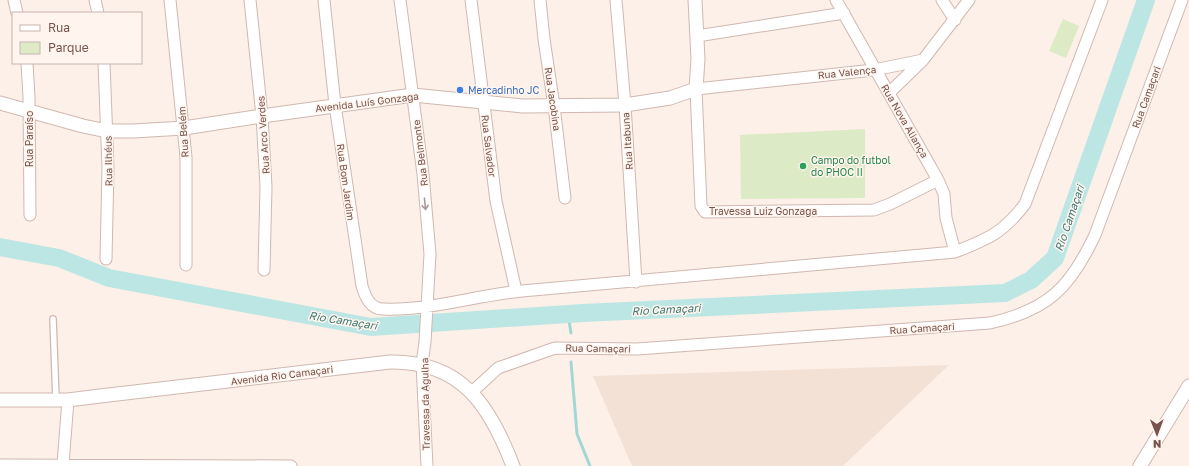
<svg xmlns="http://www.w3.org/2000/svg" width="1189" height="466" font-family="'Golos Text',sans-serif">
  <rect width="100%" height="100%" fill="#fcf0e8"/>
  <path fill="#f4e1d6" d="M949,365L843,466H632L593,376Z"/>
  <path fill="#dceac6" d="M1063,19L1079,26L1066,58L1049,51Z
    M865,129V198L741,199L740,135Z"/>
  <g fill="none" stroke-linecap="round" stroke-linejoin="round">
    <path stroke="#a3d7d5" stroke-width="3" d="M568,314L571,333
      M571,362L577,434L590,466"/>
    <path stroke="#bce6e3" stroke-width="18" d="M0,247L59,258L109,278L371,327L583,313L1005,293L1031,280L1055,258L1146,0"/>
    <defs>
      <path id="service" d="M53,319L56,399"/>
      <path id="minor" d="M14,0L17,13
        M95,0L98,13
        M170,0L186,157V265
        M250,0L262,116L266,187L264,270
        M324,0L335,105L362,286C365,296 370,309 383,309C430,311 476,295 522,291C667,278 811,265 955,252C988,239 1003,233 1025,204L1102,0
        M400,0L423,174L430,254L425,342L422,364L427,466
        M471,0L496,201L516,291
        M540,0L544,39L554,106L565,198
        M616,0L625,105L636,282
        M836,0L938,180L944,194L946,218L955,252
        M942,0L955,20
        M697,36L844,13
        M27,63L29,97L30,215
        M104,63L108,168L106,259
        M889,93L923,60
        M938,180L890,204L874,210L705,212L701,206L696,89L874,70L923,60L969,0
        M472,392L498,368L555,348L637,349L990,323C1048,310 1070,288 1095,235L1182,0
        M63,464L68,400
        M0,465L291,466"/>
      <path id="tertiary" d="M0,103L83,126L107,131H133L184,128L262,116L413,95L523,106L625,105L670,98L696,89L698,59L695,0
        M0,400H68L100,396L390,362C462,361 490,406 513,466
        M1140,466L1189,386"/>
    </defs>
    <use href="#service" stroke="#d0b8b0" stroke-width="8"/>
    <use href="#minor" stroke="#d0b8b0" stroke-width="13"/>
    <use href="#tertiary" stroke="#d0b8b0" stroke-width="15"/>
    <use href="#service" stroke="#fff" stroke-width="5.5"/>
    <use href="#minor" stroke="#fff" stroke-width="11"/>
    <use href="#tertiary" stroke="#fff" stroke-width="13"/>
  </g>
  <defs><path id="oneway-shaft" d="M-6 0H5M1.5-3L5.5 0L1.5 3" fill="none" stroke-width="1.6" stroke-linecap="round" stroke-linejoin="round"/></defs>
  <use stroke="#ad9894" href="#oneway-shaft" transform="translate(425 204) rotate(84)"/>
  <circle fill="#3f7fe0" stroke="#fff5ee" stroke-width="1.5" cx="460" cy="90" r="4"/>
  <circle fill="#2e9e5b" stroke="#fff5ee" stroke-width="1.5" cx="803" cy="166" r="4"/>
  <g text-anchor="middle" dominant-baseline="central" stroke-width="3" stroke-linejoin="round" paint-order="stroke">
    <g font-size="10" fill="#76534c" stroke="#fff5ee">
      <text transform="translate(847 72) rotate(-6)">Rua Valença</text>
      <text transform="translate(1146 97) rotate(-70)">Rua Camaçari</text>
      <text transform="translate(553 99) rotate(82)">Rua Jacobina</text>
      <text transform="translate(367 102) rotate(-7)">Avenida Luís Gonzaga</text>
      <text transform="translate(905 121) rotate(60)">Rua Nova Aliança</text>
      <text transform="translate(183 132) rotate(-94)">Rua Belém</text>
      <text transform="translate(263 135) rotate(-94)">Rua Arco Verdes</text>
      <text transform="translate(29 139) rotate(-90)">Rua Paraíso</text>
      <text transform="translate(627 141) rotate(-94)">Rua Itabuna</text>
      <text transform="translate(489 146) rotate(83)">Rua Salvador</text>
      <text transform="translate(420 153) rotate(-97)">Rua Belmonte</text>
      <text transform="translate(108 161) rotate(-91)">Rua Ilhéus</text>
      <text transform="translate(346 182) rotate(82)">Rua Bom Jardim</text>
      <text x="763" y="211">Travessa Luiz Gonzaga</text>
      <text transform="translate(922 328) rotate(-4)">Rua Camaçari</text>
      <text transform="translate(598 348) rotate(1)">Rua Camaçari</text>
      <text transform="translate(282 375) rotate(-7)">Avenida Rio Camaçari</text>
      <text transform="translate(425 404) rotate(-91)">Travessa da Agulha</text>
    </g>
    <g font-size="10" fill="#366cbe" stroke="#fff5ee" text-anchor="start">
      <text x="468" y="90">Mercadinho JC</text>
    </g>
    <g font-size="10" fill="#27864d" stroke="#fff5ee" text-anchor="start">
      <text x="811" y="160">Campo do futbol<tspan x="811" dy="12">do PHOC II</tspan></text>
    </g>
    <g font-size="11" font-style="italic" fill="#407b78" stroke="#fff5ee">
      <text transform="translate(1069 218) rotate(-71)">Rio Camaçari</text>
      <text transform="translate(666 309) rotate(-3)">Rio Camaçari</text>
      <text transform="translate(343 320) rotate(9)">Rio Camaçari</text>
    </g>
  </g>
  <rect x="12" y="12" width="130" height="52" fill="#fff5ee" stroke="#c8b4ad"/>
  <rect x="20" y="25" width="20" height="6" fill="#ffffff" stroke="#c8b4ad"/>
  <text x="48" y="32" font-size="12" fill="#76534c">Rua</text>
  <rect x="20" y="42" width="20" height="12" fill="#dceac6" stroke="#c8b4ad"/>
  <text x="48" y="52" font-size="12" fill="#76534c">Parque</text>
  <g transform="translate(1157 434) rotate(179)" stroke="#fff5ee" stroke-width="3" paint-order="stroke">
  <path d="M0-3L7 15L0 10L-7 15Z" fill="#76534c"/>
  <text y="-6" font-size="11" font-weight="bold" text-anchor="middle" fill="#76534c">N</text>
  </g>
</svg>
